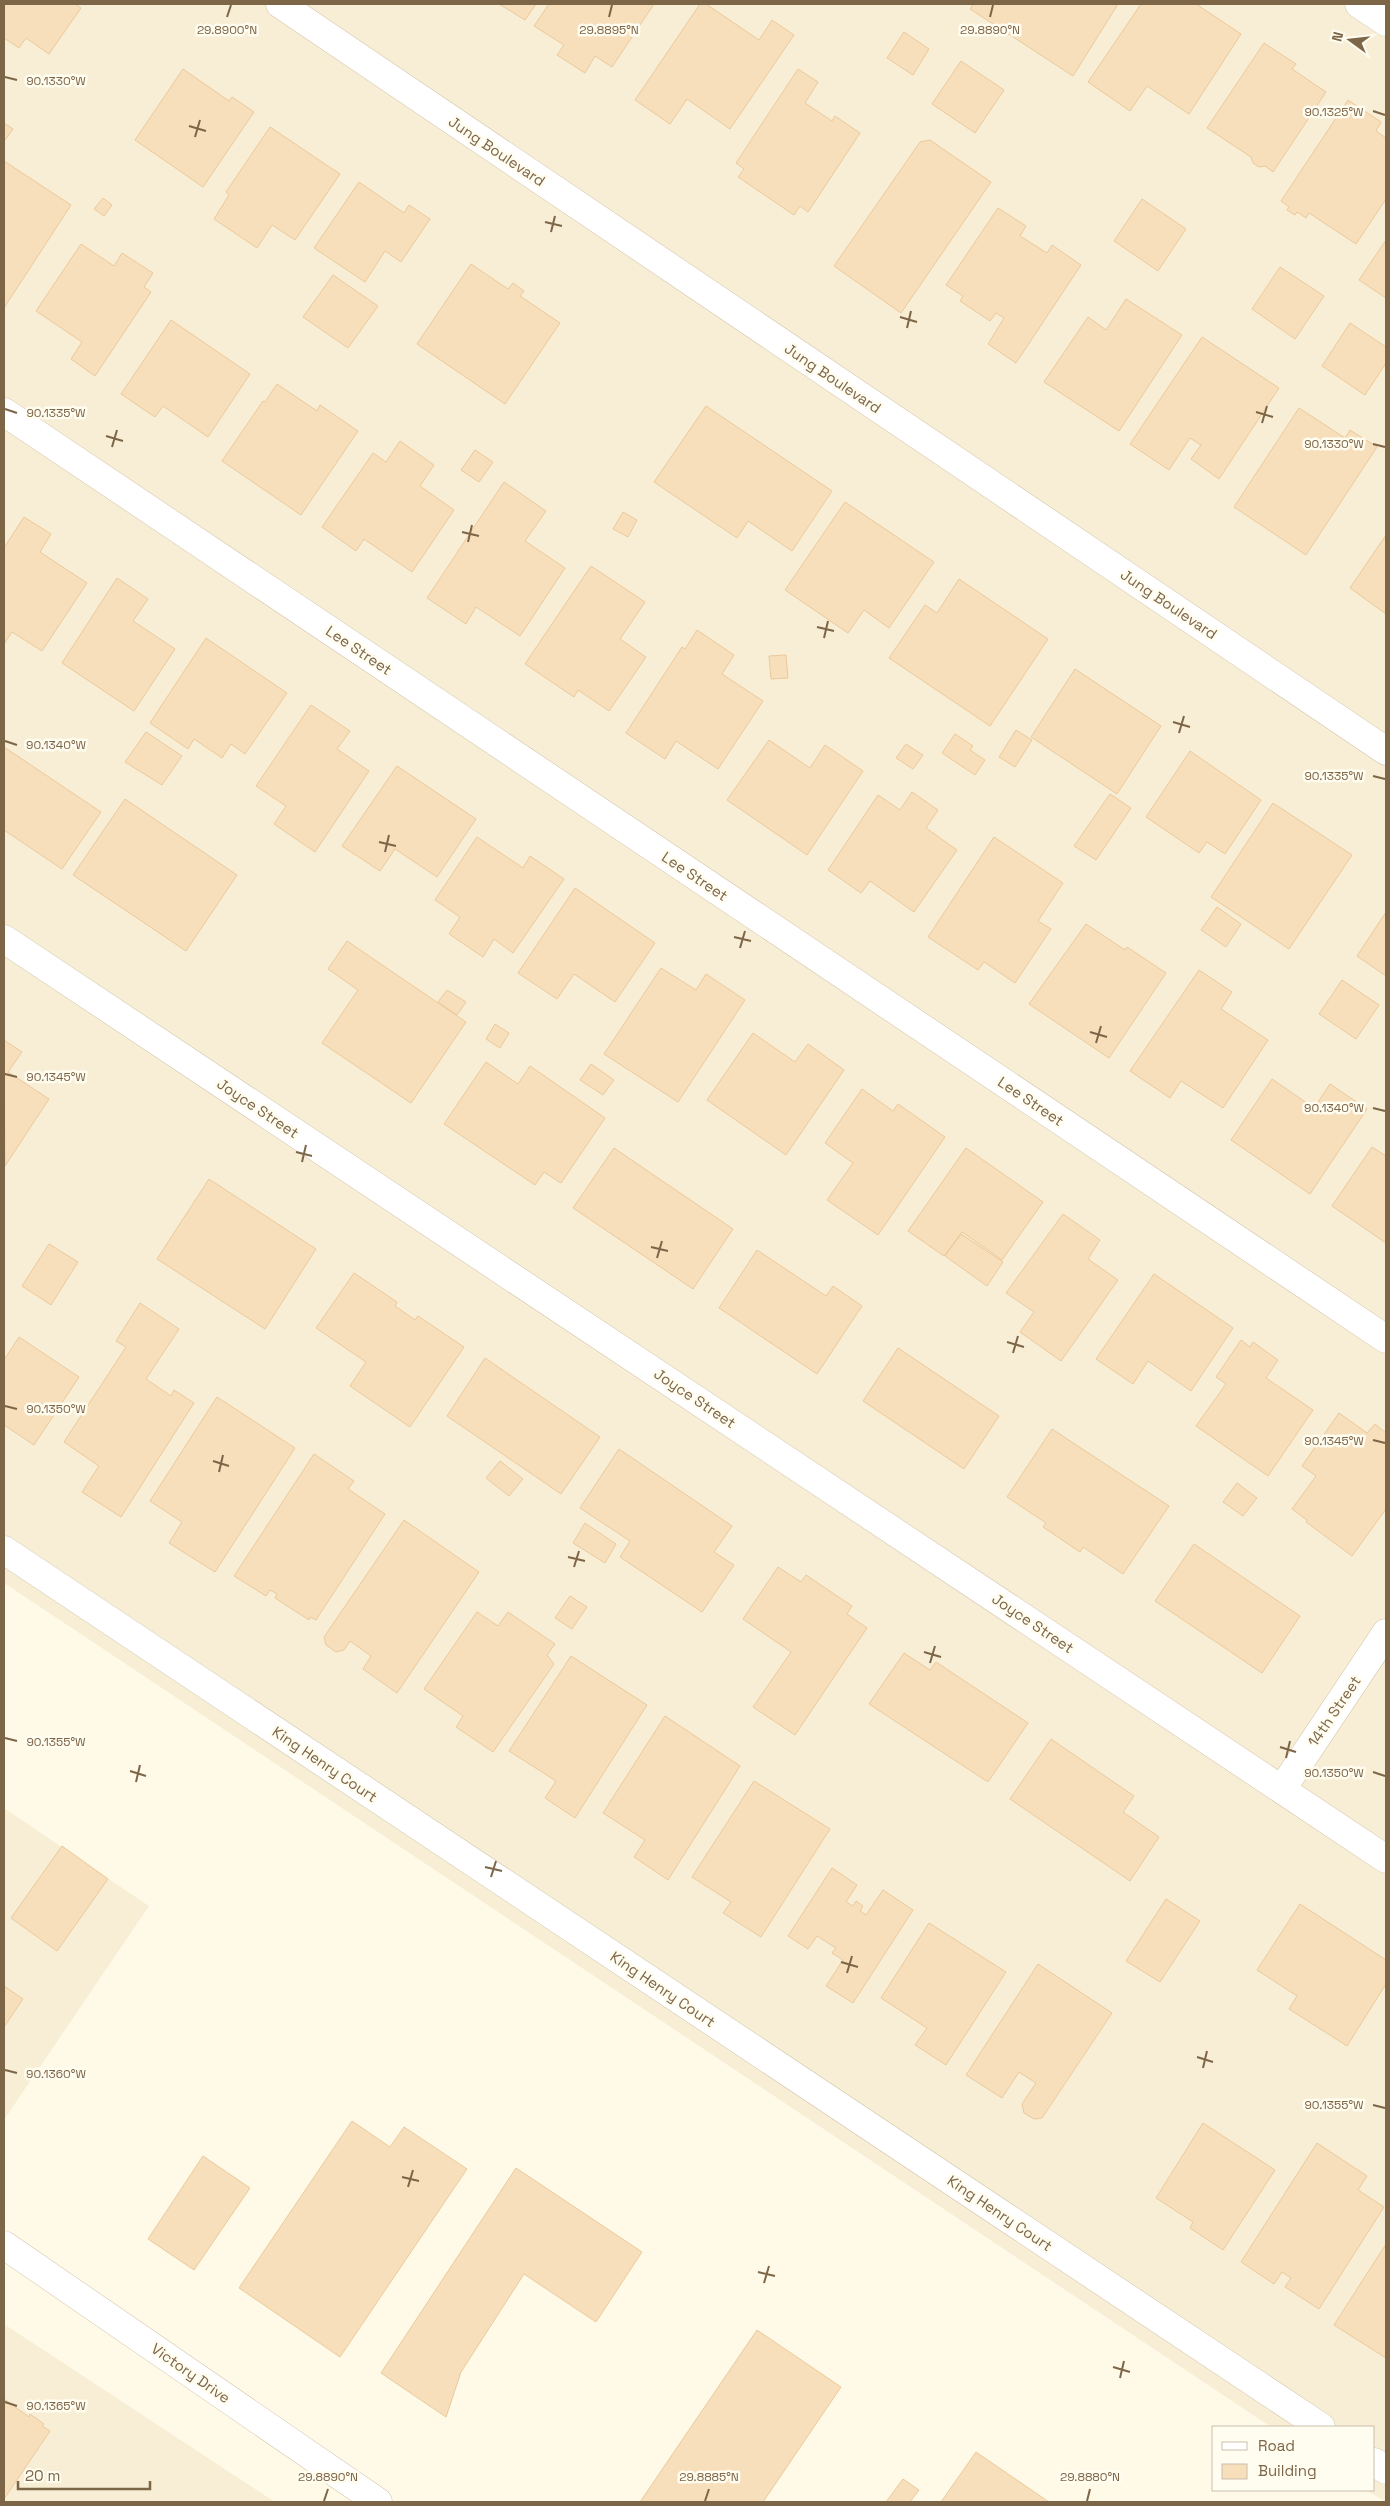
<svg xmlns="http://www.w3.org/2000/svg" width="1390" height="2506" font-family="'Space Grotesk',sans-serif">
  <rect width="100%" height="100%" fill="#fffae8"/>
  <path fill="#f7eed5" d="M4,4H1386V2502L1365,2490H1374V2427H1271L4,1583Z
    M4,1808L149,1906L4,2120Z
    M4,2324L275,2502H4Z"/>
  <path fill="#f7dfbc" stroke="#ecc99a" d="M4,4H75L81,8L49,54L26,38L19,48L4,38Z
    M499,4H536L525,20Z
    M549,4H654L612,67L595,56L585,73L557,55L564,45L534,26Z
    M700,4H706L759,40L772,20L794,35L730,129L687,99L670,124L635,100Z
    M973,4H1118L1073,76L970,9Z
    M1141,4H1196L1241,34L1189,114L1147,86L1130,111L1088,82Z
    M904,32L929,49L913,75L887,58Z
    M1264,43L1296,64L1292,69L1326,92L1273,172L1265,166L1259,167L1253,163L1251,157L1207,128Z
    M961,61L1004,90L975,133L932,104Z
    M183,69L229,101L232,97L254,112L203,187L135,140Z
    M798,69L818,82L805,103L832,121L835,116L860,133L808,212L800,206L794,215L738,177L744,169L736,163Z
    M1348,100L1381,122L1376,131L1386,138V199L1356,244L1309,213L1306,218L1297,212L1295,215L1287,210L1289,207L1281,201Z
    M4,123L13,129L5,140L4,139Z
    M270,127L340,174L295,240L272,225L257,248L214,219L229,195L226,192Z
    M930,140L991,182L901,313L834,266L920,142Z
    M4,161L71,205L4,308Z
    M359,182L404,213L409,205L430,219L401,262L385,251L365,282L314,248Z
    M103,198L112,205L104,216L94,209Z
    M1142,199L1186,229L1158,271L1114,241Z
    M998,208L1026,226L1020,236L1047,253L1052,245L1081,265L1016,363L988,344L1004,318L996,313L990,321L960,301L963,296L946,285Z
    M1386,240V298L1359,280Z
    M81,244L114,266L122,253L153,273L144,287L151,292L95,376L71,359L82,342L36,311Z
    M471,264L508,289L513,283L524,291L520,296L560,323L505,404L417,344Z
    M1280,267L1324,296L1295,339L1252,309Z
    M333,275L378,306L348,348L303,317Z
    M1126,299L1182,335L1119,431L1044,382L1088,317L1106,330Z
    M171,320L250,374L208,437L163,406L155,417L121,394Z
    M1350,323L1386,347V363L1365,395L1322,366Z
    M1202,337L1279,388L1219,479L1191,459L1201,445L1190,438L1169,470L1130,444Z
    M277,384L317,411L320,405L358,431L301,515L222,461L263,401L265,402Z
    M706,406L832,491L792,551L748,521L737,538L654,482Z
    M1299,408L1345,438L1350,430L1377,447L1306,555L1234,507Z
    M400,441L434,465L420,486L454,510L412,572L364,539L356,551L322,527L373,453L386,462Z
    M475,450L493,462L479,482L461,470Z
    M504,482L546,511L525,541L565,568L520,636L476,607L466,624L427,598Z
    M845,502L934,562L889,628L864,610L848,633L785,590Z
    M623,512L637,520L628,537L613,529Z
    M24,517L51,534L40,552L87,583L42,651L12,632L4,644V548Z
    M1386,535V614L1350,588Z
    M591,566L645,602L620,639L646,657L609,711L578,690L574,697L525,664Z
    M117,578L148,599L133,621L175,649L134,711L62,663Z
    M959,579L1048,639L990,726L889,658L925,605L937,613Z
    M697,630L734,655L722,674L763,701L718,769L676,741L665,759L626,733L682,647L685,649Z
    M206,638L287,693L245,754L231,744L222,758L194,739L188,749L150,723Z
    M786,655L788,678L771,679L769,656Z
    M1075,669L1161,726L1117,794L1031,737Z
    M311,705L350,731L337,749L369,771L315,852L274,824L286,806L256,786Z
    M1016,730L1032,740L1015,767L999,757Z
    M146,732L182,756L162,785L125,762Z
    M955,734L973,746L970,750L985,760L975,775L942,753Z
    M769,740L810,768L825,745L863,771L807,855L727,800Z
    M906,744L923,755L913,769L896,758Z
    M4,747L101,812L62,869L4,830Z
    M1190,751L1261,800L1225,854L1207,842L1199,853L1146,817Z
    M397,766L476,819L437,877L395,849L380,871L342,846Z
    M912,792L938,810L926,828L957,850L914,912L870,881L861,893L828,870L878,795L900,810Z
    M1110,794L1131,808L1096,860L1074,846Z
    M125,799L237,875L186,951L73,875Z
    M1273,803L1352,855L1289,949L1211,897Z
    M477,837L523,868L530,856L564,879L513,953L494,939L483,957L449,934L460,917L435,900Z
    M994,837L1063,883L1038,921L1051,929L1015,983L984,962L978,970L928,937Z
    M575,888L655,943L615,1002L574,974L557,999L518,973Z
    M1217,907L1241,924L1226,947L1201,930Z
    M1386,912V976L1357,956Z
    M1086,924L1125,950L1127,947L1166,973L1109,1058L1029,1004Z
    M347,941L466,1022L411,1103L322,1043L358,990L328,969Z
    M661,968L696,990L706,974L745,1000L678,1102L604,1054Z
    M1199,970L1232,992L1221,1009L1268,1040L1223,1108L1181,1081L1170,1098L1130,1071Z
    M1342,980L1379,1005L1356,1039L1319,1014Z
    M447,990L466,1002L457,1015L438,1002Z
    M495,1024L509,1033L500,1048L486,1039Z
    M753,1033L795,1062L808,1044L844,1070L786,1155L707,1100Z
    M4,1040L22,1052L8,1072L49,1099L5,1166Z
    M486,1062L518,1084L530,1066L605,1118L561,1183L544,1172L535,1185L444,1124Z
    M591,1064L614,1080L603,1095L580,1080Z
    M1272,1079L1314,1108L1330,1084L1367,1109L1310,1194L1231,1140Z
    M862,1089L893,1111L898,1104L945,1137L878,1235L827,1200L853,1163L825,1143Z
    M1372,1147L1386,1156V1243L1332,1206Z
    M614,1148L733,1229L693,1289L573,1208Z
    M966,1148L1043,1202L1002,1260L962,1232L944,1256L908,1231Z
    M209,1179L316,1249L265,1329L157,1259Z
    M1063,1214L1100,1240L1088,1259L1118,1280L1061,1361L1020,1332L1034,1312L1006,1293Z
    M961,1234L1003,1262L987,1286L945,1256Z
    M49,1244L78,1262L51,1305L22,1286Z
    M757,1250L826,1296L833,1286L862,1306L817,1374L719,1308Z
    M354,1273L397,1302L395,1306L415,1320L418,1316L464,1347L410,1427L350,1386L366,1362L316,1328Z
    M1154,1274L1233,1328L1191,1391L1148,1361L1133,1384L1096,1359Z
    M140,1303L179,1329L146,1379L171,1396L174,1390L194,1403L121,1517L82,1492L99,1466L64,1442L126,1347L116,1341Z
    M19,1337L79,1377L34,1445L4,1425V1360Z
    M1241,1340L1250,1347L1253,1342L1278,1360L1266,1378L1313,1410L1268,1476L1196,1426L1226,1384L1216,1377Z
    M898,1348L999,1416L964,1469L863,1401Z
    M485,1358L600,1437L561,1494L447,1416Z
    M217,1397L295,1448L215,1572L169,1543L182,1522L150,1501Z
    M1339,1413L1367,1433L1375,1424L1386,1433V1509L1352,1556L1306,1522L1307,1520L1292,1509L1316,1476L1302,1466Z
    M1052,1429L1169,1506L1123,1574L1083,1547L1080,1552L1043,1527L1046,1523L1007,1497Z
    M619,1449L732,1526L714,1552L734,1565L702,1612L620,1557L630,1541L580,1508Z
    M314,1454L354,1481L348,1489L385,1514L316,1620L310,1617L309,1620L275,1598L277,1594L270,1590L266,1596L234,1576Z
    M500,1461L523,1479L509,1496L486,1478Z
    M1237,1483L1257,1498L1243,1516L1223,1502Z
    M404,1520L479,1572L397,1693L363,1669L371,1656L350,1641L344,1650L336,1652L326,1645L324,1637Z
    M585,1523L616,1544L605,1563L573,1543Z
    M1194,1544L1300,1616L1262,1673L1155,1601Z
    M778,1567L801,1582L806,1575L852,1606L847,1614L867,1628L795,1735L753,1707L791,1652L743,1619Z
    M570,1596L587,1607L572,1629L555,1618Z
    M477,1612L498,1626L508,1612L555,1644L547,1655L554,1664L493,1752L456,1727L463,1716L424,1689Z
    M904,1653L930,1670L936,1662L1028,1723L988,1782L869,1704Z
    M571,1656L647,1705L575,1818L545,1798L556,1781L509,1751Z
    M665,1716L740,1766L668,1880L634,1857L645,1840L603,1813Z
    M1051,1739L1134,1796L1123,1812L1159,1837L1130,1881L1010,1799Z
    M754,1781L830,1829L761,1937L723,1913L731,1902L692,1877Z
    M62,1846L108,1879L57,1951L11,1918Z
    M832,1868L857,1885L846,1902L853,1906L856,1901L863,1906L860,1911L866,1915L883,1890L913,1910L853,2003L826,1986L843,1960L832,1953L836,1948L817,1936L808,1949L788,1936Z
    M1166,1899L1200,1921L1160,1982L1126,1961Z
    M1300,1904L1386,1960V1984L1347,2046L1289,2009L1297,1996L1257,1970Z
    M929,1923L1006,1972L946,2065L915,2045L927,2028L881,1998Z
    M1038,1964L1112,2013L1042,2118L1034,2119L1024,2113L1022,2104L1036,2083L1019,2072L1002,2098L966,2075Z
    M4,1986L23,1999L4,2027Z
    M352,2121L390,2147L404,2127L467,2169L340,2357L239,2288Z
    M1203,2123L1275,2170L1223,2250L1190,2228L1193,2222L1156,2198Z
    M1317,2143L1367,2176L1358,2190L1384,2207L1319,2309L1285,2287L1291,2278L1282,2272L1274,2284L1241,2262Z
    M203,2156L250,2188L194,2270L148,2239Z
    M516,2168L642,2252L596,2322L524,2274L461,2372L446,2417L381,2373Z
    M1386,2244V2358L1334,2325Z
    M757,2330L841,2387L763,2502H640Z
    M4,2399L29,2417L30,2414L44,2424L42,2426L50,2431L4,2499Z
    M976,2452L1049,2502H941Z
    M903,2479L919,2490L910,2502H886Z"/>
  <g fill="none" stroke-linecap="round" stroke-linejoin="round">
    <defs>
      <path id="minor" d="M280,4L1386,751
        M1359,4L1386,22
        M4,412L1386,1339
        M4,939L1386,1859
        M4,1550L1321,2427
        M1282,1789L1386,1633
        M4,2245L378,2502
        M1374,2462L1386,2470"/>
    </defs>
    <use href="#minor" stroke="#d3c4ab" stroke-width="29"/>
    <use href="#minor" stroke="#fff" stroke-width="28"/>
  </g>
  <path fill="none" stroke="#7d6548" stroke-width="2" d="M227,17L231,5M609,17L612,5M990,17L993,5M5,77L17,80M1373,111L1385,115M189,126L206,131M195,137L200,120M545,222L562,226M551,232L555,216M900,317L917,322M907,328L911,311M5,409L17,413M1256,412L1273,417M1262,423L1267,406M106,436L123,441M1373,444L1385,447M112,447L117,430M462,532L479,536M468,542L472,525M817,627L834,631M824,638L828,621M1173,722L1190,727M1179,733L1184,716M5,741L17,745M1373,776L1385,779M379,842L396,846M385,852L389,835M734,937L751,941M740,948L745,931M1090,1032L1107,1037M1096,1043L1101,1026M5,1074L17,1077M1373,1108L1385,1111M296,1152L312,1156M302,1162L306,1145M651,1247L668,1251M657,1258L662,1241M1007,1342L1024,1347M1013,1353L1018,1336M5,1406L17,1409M1373,1440L1385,1443M213,1461L229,1466M219,1472L223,1455M568,1557L585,1561M574,1567L579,1551M924,1652L941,1657M930,1663L935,1646M5,1738L17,1741M1280,1747L1296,1752M1286,1758L1290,1741M130,1771L146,1776M1373,1772L1385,1776M136,1782L140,1765M485,1867L502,1871M491,1877L496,1861M841,1962L858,1967M847,1973L852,1956M1197,2057L1213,2062M1203,2068L1207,2051M5,2070L17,2073M1373,2105L1385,2108M402,2177L419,2181M408,2187L413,2170M758,2272L775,2276M764,2283L769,2266M1113,2367L1130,2372M1120,2378L1124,2361M5,2402L17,2406M324,2501L328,2489M705,2501L709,2489M1087,2501L1090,2489"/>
  <g text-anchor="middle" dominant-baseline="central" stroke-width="5" stroke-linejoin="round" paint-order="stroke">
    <g font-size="15" fill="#7d6548" stroke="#fffcf0">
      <text transform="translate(497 151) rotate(34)">Jung Boulevard</text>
      <text transform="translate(833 378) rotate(34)">Jung Boulevard</text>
      <text transform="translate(1169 604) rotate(34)">Jung Boulevard</text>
      <text transform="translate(359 650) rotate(34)">Lee Street</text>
      <text transform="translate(695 876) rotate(34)">Lee Street</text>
      <text transform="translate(1031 1101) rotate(34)">Lee Street</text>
      <text transform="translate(258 1108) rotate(34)">Joyce Street</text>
      <text transform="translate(695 1398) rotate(34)">Joyce Street</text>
      <text transform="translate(1033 1623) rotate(34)">Joyce Street</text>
      <text transform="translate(1334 1711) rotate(-56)">14th Street</text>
      <text transform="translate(325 1764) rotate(34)">King Henry Court</text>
      <text transform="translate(663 1989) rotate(34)">King Henry Court</text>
      <text transform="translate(1000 2213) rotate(34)">King Henry Court</text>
      <text transform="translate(191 2373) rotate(35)">Victory Drive</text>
    </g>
  </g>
  <g font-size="12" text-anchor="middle" fill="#7d6548" stroke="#fffcf0" stroke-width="5" stroke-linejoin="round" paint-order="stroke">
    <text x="609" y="34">29.8895°N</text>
    <text x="227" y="34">29.8900°N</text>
    <text x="990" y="34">29.8890°N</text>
    <text x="56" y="85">90.1330°W</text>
    <text x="1334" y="116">90.1325°W</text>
    <text x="56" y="417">90.1335°W</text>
    <text x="1334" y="448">90.1330°W</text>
    <text x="56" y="749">90.1340°W</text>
    <text x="1334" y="780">90.1335°W</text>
    <text x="56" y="1081">90.1345°W</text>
    <text x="1334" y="1112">90.1340°W</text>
    <text x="56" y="1413">90.1350°W</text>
    <text x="1334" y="1445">90.1345°W</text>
    <text x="56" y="1746">90.1355°W</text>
    <text x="1334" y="1777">90.1350°W</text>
    <text x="56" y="2078">90.1360°W</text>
    <text x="1334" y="2109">90.1355°W</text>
    <text x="56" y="2410">90.1365°W</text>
    <text x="328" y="2481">29.8890°N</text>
    <text x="709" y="2481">29.8885°N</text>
    <text x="1090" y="2481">29.8880°N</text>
  </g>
  <rect width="1390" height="2506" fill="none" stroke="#7d6548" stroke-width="10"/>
  <rect x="1212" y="2426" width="162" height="65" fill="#fffcf0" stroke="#cbc0ad"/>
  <rect x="1222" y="2442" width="25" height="8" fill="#ffffff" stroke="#cbc0ad"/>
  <text x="1258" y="2451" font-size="15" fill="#7d6548">Road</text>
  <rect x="1222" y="2464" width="25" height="15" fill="#f7dfbc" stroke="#cbc0ad"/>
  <text x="1258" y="2476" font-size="15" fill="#7d6548">Building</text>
  <g transform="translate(1350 40) rotate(285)" stroke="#fffcf0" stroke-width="4" paint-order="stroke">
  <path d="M0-4L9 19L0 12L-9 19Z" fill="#7d6548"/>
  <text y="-8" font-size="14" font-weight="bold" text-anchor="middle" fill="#7d6548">N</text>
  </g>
  <path d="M18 2481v8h132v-8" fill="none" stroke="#7d6548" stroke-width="2.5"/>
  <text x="25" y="2481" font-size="15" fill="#7d6548" stroke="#fffcf0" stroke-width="4" paint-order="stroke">20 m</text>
</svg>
